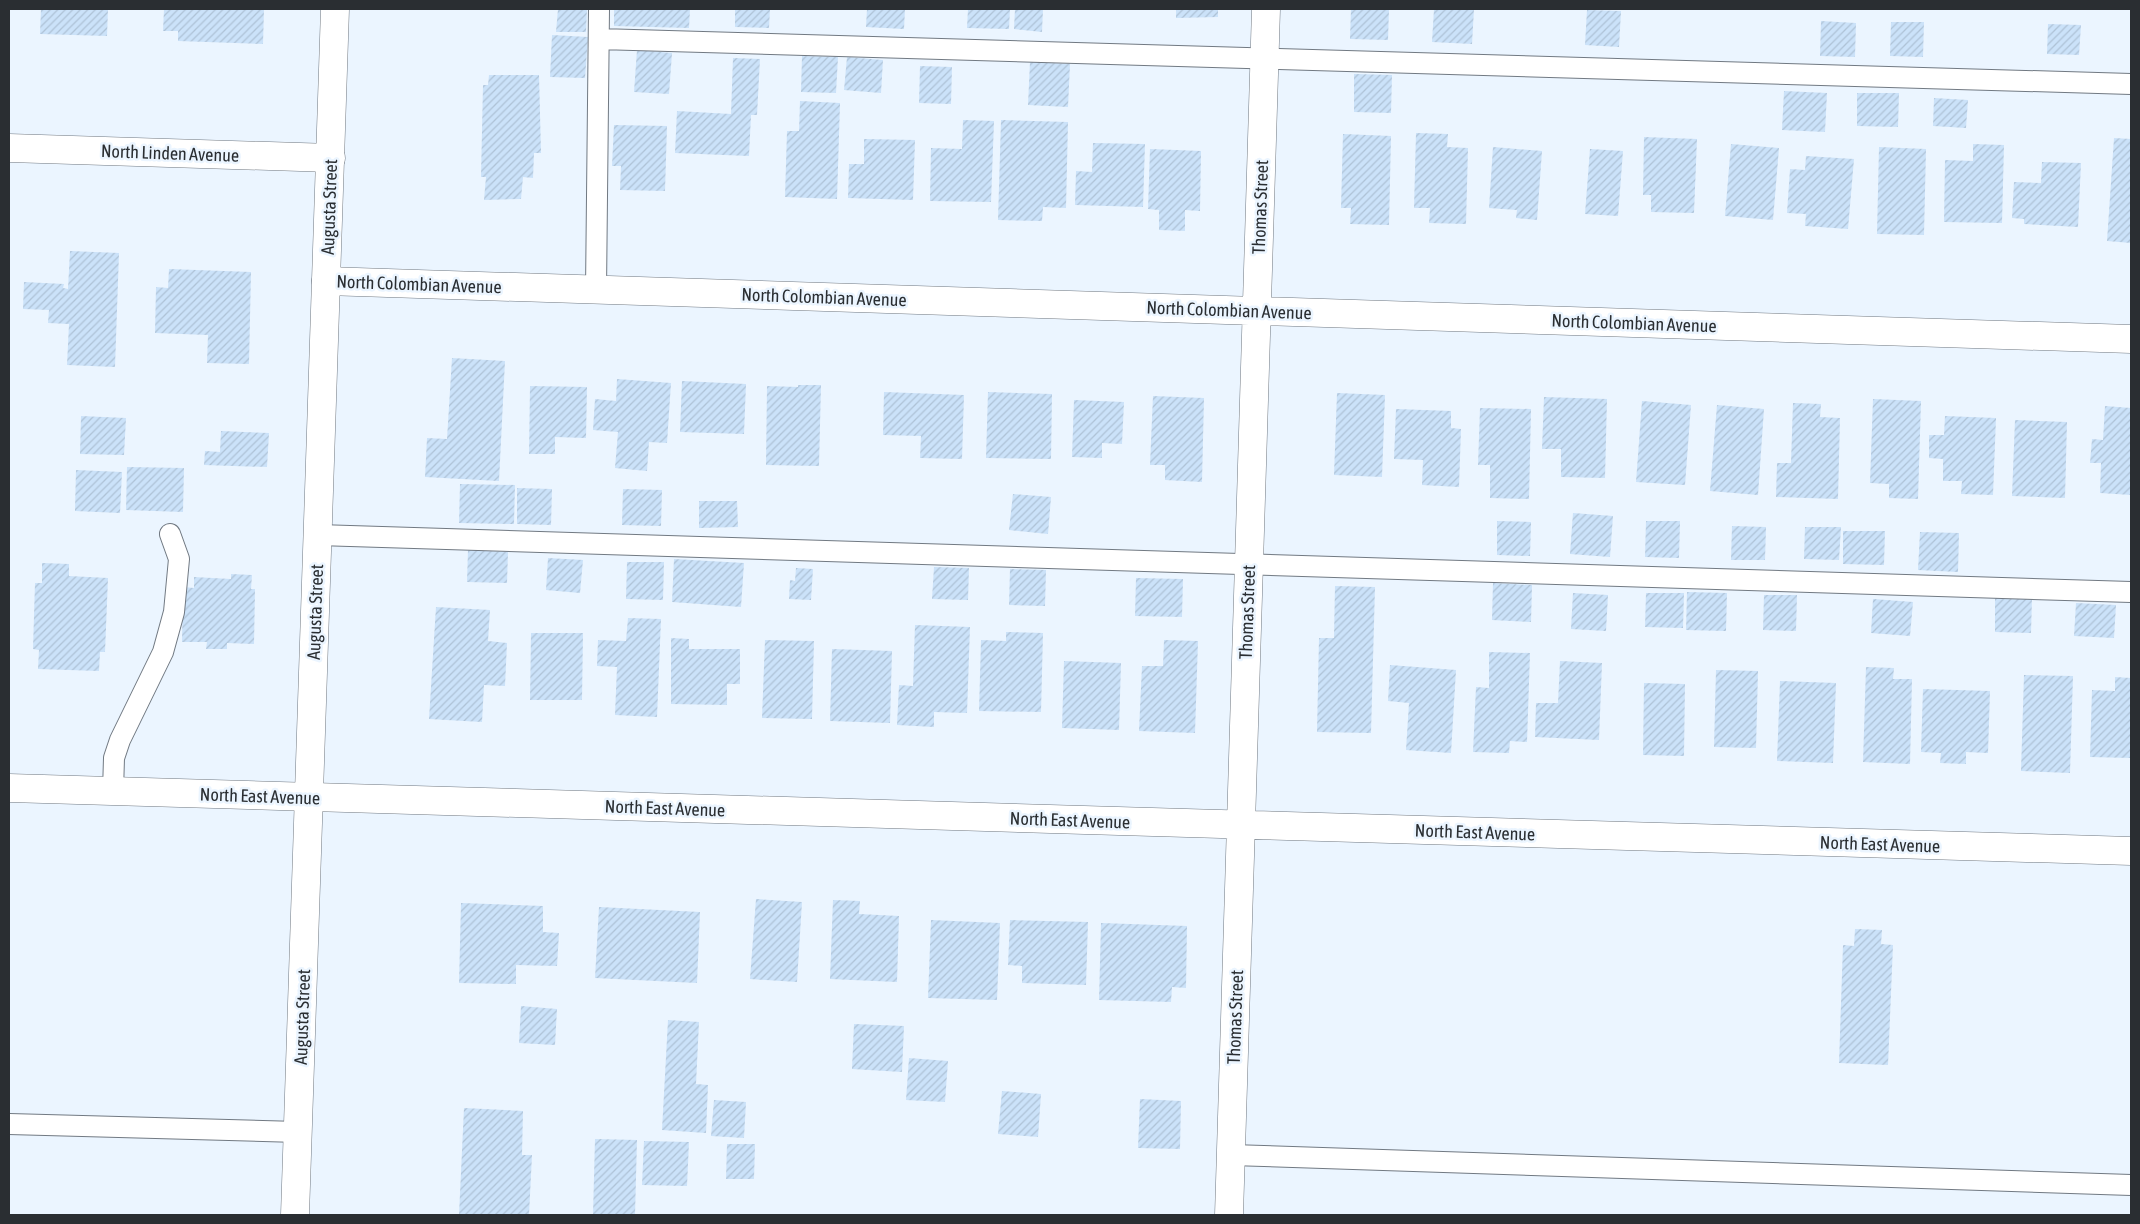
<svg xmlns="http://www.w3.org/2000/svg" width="2140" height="1224" font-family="'Asap Condensed',sans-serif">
  <defs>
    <pattern id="building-hatch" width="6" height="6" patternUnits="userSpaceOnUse" patternTransform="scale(1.25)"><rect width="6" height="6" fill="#cbe2f9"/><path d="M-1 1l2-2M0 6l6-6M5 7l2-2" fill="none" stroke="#aec2d6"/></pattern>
  </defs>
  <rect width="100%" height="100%" fill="#ebf5ff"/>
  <path fill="url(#building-hatch)" d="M41,9H108L107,36L40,34Z
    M164,9H264L263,44L178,41V31H163Z
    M558,9H587L586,32H556Z
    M614,9H690L689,28L614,26Z
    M735,9H770L769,28L735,27Z
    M867,9H905L904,29L866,27Z
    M968,9H1010L1009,29L967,28Z
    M1015,9H1043L1042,32L1014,29Z
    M1176,9H1218V17L1176,18Z
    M1351,9H1389L1388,40L1350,39Z
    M1434,9H1474L1472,44L1432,42Z
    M1587,10L1621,11L1619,47L1585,45Z
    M1821,21L1856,23L1855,57L1820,56Z
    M1891,22H1924L1923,57L1890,56Z
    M2048,24L2081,25L2079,55L2047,54Z
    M552,35L588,37L585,78L550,77Z
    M637,50L672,53L669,94L634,92Z
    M802,56L838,57L836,93L801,92Z
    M847,57L883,60L881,93L844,90Z
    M733,58L760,59L757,115H751L749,156L675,153L677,111L731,114Z
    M1030,62L1070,64L1068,107L1028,105Z
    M920,66L952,67L951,104L919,103Z
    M1354,74L1392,75L1391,113L1354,112Z
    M489,75H539L541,153H534L533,178L523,177L521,199L484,200L486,177H481L483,85H488Z
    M1784,91L1827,93L1825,132L1782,130Z
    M1857,93H1899L1898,127L1857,126Z
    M1934,98L1968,100L1966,128L1933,126Z
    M800,101L840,103L837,199L785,197L787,131H799Z
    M963,120L994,121L991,202L930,201L931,148L962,149Z
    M1001,120L1068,122L1066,208L1043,207L1042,221L998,220Z
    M614,125L667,126L665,191L620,190L621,166H612Z
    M1416,133L1448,134L1447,147L1468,148L1466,224L1429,223L1430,208H1414Z
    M1343,134L1391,136L1389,225L1350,224L1351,208H1341Z
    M1644,137L1697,139L1694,213L1651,212V195H1643Z
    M2114,138L2131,139V243L2107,241Z
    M864,139L915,140L913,200L848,198L849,164H864Z
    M1093,143L1145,144L1143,207L1075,205L1076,171L1092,172Z
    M1731,144L1779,148L1773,220L1725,216Z
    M1973,144L2004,145L2002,223L1944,222L1945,160L1973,161Z
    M1493,147L1542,151L1537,220L1516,218L1517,210L1489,208Z
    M1879,147L1926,149L1924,235L1877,234Z
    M1150,149L1201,151L1200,211L1185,210V231L1159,230V210L1148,209Z
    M1590,149L1623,151L1618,216L1585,214Z
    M1806,156L1854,159L1848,229L1805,226L1806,214L1787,213L1790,169L1805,170Z
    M2042,162L2081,163L2078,227L2024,224V219L2012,218L2014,182L2041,183Z
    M70,251L119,253L115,367L67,365L69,324L48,323L49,310L23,309L24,282L64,284L63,288L68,289Z
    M169,269L251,272L249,364L207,363L208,335L155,333L156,287L168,288Z
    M452,358L505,361L499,481L425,477L427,438L447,439Z
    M617,379L671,383L667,443L649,442L647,471L615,468L618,432L593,430L595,399L616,401Z
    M682,381L746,384L744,434L680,432Z
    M798,385H821L819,466L766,465L767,386L798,387Z
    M530,386L587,387L586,438L555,437V454H529Z
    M884,392L964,395L962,459L920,458L921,436L883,435Z
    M988,392L1052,394L1051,459L986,458Z
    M1337,393L1385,395L1382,477L1334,475Z
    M1153,396L1204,398L1202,482L1165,480V465H1150Z
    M1544,397L1607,399L1605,478L1561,477V449H1542Z
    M1873,399L1921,401L1918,499L1889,498V484L1870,483Z
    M1074,400L1124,402L1122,444L1102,443V458L1072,457Z
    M1642,401L1691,405L1685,485L1636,482Z
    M1793,403L1821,404L1820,417L1840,418L1838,499L1776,497L1777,463H1791Z
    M1717,405L1764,409L1758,495L1710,491Z
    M2105,406L2131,408V495L2100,493L2101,463H2090L2092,439L2103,440Z
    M1480,408L1531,409L1529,499L1490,498V465H1478Z
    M1396,409L1451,411V428L1461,429L1459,487L1422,485L1423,460L1394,459Z
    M81,416L126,418L124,455L80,454Z
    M1945,416L1996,418L1993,495L1961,494L1962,481H1943V459L1929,458V435H1944Z
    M2015,420L2067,422L2065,498L2012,496Z
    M221,431L269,433L267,467L204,465L205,451L220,452Z
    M127,467L184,468L183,512L126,510Z
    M76,470L122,472L120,513L75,511Z
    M460,484L515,485L514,524L459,523Z
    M517,488L552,489L551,525L517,524Z
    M623,489L662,490L661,526L622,525Z
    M1013,494L1051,497L1048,534L1009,530Z
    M699,501H737L738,527L699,528Z
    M1573,513L1613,516L1610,557L1570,554Z
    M1497,521L1531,522L1530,556L1497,555Z
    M1646,521H1680L1679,558L1645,557Z
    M1732,526L1766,527L1765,560H1731Z
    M1805,527H1841L1839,560L1804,559Z
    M1843,531H1885L1884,565L1843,564Z
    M1920,532L1959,533L1958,572L1918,570Z
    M468,550L508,552L507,583L467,582Z
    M548,558L583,560L580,593L546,590Z
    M674,559L744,563L741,607L672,602Z
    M627,562H664L663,600L626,599Z
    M42,563L69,564V576L108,578L105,652H100L99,671L38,669L39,650L33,649L35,583H42Z
    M934,567L969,568L968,600L932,599Z
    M796,568L813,569L811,600L789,599L790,580L795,581Z
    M1010,569L1046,570L1045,606L1009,605Z
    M231,574L252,575L251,589H255L254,644L227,643V649H206L207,642H182L183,587L194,588V577L231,579Z
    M1136,578L1183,579L1182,617L1135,616Z
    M1493,583L1532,585L1531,622L1492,620Z
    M1335,586L1375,587L1371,733L1317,732L1319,638H1334Z
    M1687,592L1727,593L1726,631L1686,630Z
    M1573,593L1608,595L1606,631L1571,629Z
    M1646,593H1684L1683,628L1645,627Z
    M1764,595H1797L1796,631L1763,630Z
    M1995,597L2032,598L2031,633L1995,632Z
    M1873,599L1913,602L1910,636L1871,633Z
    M2076,603L2116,605L2114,638L2074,636Z
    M436,607L490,610L488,641L507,643L505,686L484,685L482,722L429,719Z
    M628,618L661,619L657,717L615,715L617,667L597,666L598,640L626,641Z
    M915,625L970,627L967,713L934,712V727L897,725L899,685L913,686Z
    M1006,632L1043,633L1041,712L979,711L981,640L1006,641Z
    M531,633H583L582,700H530Z
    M671,638L689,639V649H740V684H727V705L671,704Z
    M765,640L814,641L812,719L762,718Z
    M1164,640L1198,641L1195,733L1139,731L1142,666H1163Z
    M832,649L892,651L890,723L830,721Z
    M1489,652L1530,653L1527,742L1510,741L1509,753L1473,752L1476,687L1489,688Z
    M1064,661L1121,663L1119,730L1062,728Z
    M1560,661L1602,663L1599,740L1535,737L1536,703H1558Z
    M1390,665L1456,670L1451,753L1406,750L1409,703L1388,701Z
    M1866,667L1894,668L1893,679H1912L1910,764L1863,762Z
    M1716,670L1758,671L1756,748L1714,747Z
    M2024,675L2073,676L2070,773L2021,771Z
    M2115,677L2131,678V758L2090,757L2092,690L2115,691Z
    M1780,681L1836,683L1833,763L1777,761Z
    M1644,683L1685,684L1684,756L1643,755Z
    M1923,689L1990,691L1988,753L1966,752V764L1940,763L1941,753L1921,752Z
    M756,899L802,902L797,982L750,979Z
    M833,900L860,901L859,914L899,916L897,982L830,979Z
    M461,903L543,906V932L559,933L557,966L516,965V984L459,983Z
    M599,907L700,912L697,983L595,978Z
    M931,920L1000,923L997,1000L928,998Z
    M1010,920L1088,922L1086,985L1022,983V966L1008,965Z
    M1101,923L1187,926L1186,988L1172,987L1171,1002L1099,1000Z
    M1855,929L1882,930L1881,944L1893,945L1888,1065L1839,1063L1843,945L1854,946Z
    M521,1006L557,1009L555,1045L519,1043Z
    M668,1020L699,1022L696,1084L708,1085L706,1133L662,1130Z
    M854,1024L904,1026L902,1072L852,1069Z
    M909,1058L948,1061L945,1102L906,1100Z
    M1002,1091L1041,1094L1038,1137L998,1134Z
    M1140,1099L1181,1101L1180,1149L1138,1148Z
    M714,1100L746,1102L744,1138L711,1136Z
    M464,1108L523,1111L522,1155H532L529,1215H459Z
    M595,1139L637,1140L635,1215H593Z
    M644,1141L689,1142L687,1186L642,1185Z
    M727,1144H755L754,1179H726Z"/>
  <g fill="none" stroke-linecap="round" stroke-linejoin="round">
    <defs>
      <path id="lane" d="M599,39L2131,84
        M596,290L599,9
        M318,535L2131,592
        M113,791L114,758L120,740L163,652L174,612L179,559L170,534
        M9,1124L298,1132
        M1231,1155L2131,1185"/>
      <path id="street" d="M9,148L331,158
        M326,281L2131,339
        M9,788L2131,851
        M1229,1215L1266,9"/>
      <path id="secondary" d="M295,1215L335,9"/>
    </defs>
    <use href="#lane" stroke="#717982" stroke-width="22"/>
    <use href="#street" stroke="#717982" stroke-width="29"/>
    <use href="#secondary" stroke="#717982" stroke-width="29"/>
    <use href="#lane" stroke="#fff" stroke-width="20"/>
    <use href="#street" stroke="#fff" stroke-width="28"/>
    <use href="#secondary" stroke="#fff" stroke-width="28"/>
  </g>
  <g text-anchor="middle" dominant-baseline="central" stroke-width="5" stroke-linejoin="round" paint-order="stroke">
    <g font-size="18" fill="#2a2e32" stroke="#ebf5ff">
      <text transform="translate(170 153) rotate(2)">North Linden Avenue</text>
      <text transform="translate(329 207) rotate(-88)">Augusta Street</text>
      <text transform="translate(1260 207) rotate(-88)">Thomas Street</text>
      <text transform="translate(419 284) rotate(2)">North Colombian Avenue</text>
      <text transform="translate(824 297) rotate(2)">North Colombian Avenue</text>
      <text transform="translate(1229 310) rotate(2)">North Colombian Avenue</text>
      <text transform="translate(1634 323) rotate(2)">North Colombian Avenue</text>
      <text transform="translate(315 612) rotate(-88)">Augusta Street</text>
      <text transform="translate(1247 612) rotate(-88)">Thomas Street</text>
      <text transform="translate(260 796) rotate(2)">North East Avenue</text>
      <text transform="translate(665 808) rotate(2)">North East Avenue</text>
      <text transform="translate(1070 820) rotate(2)">North East Avenue</text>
      <text transform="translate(1475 832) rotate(2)">North East Avenue</text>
      <text transform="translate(1880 844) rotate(2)">North East Avenue</text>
      <text transform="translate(302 1017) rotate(-88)">Augusta Street</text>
      <text transform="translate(1235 1017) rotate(-88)">Thomas Street</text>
    </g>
  </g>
  <rect width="2140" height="1224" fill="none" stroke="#2a2e32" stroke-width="20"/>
</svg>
